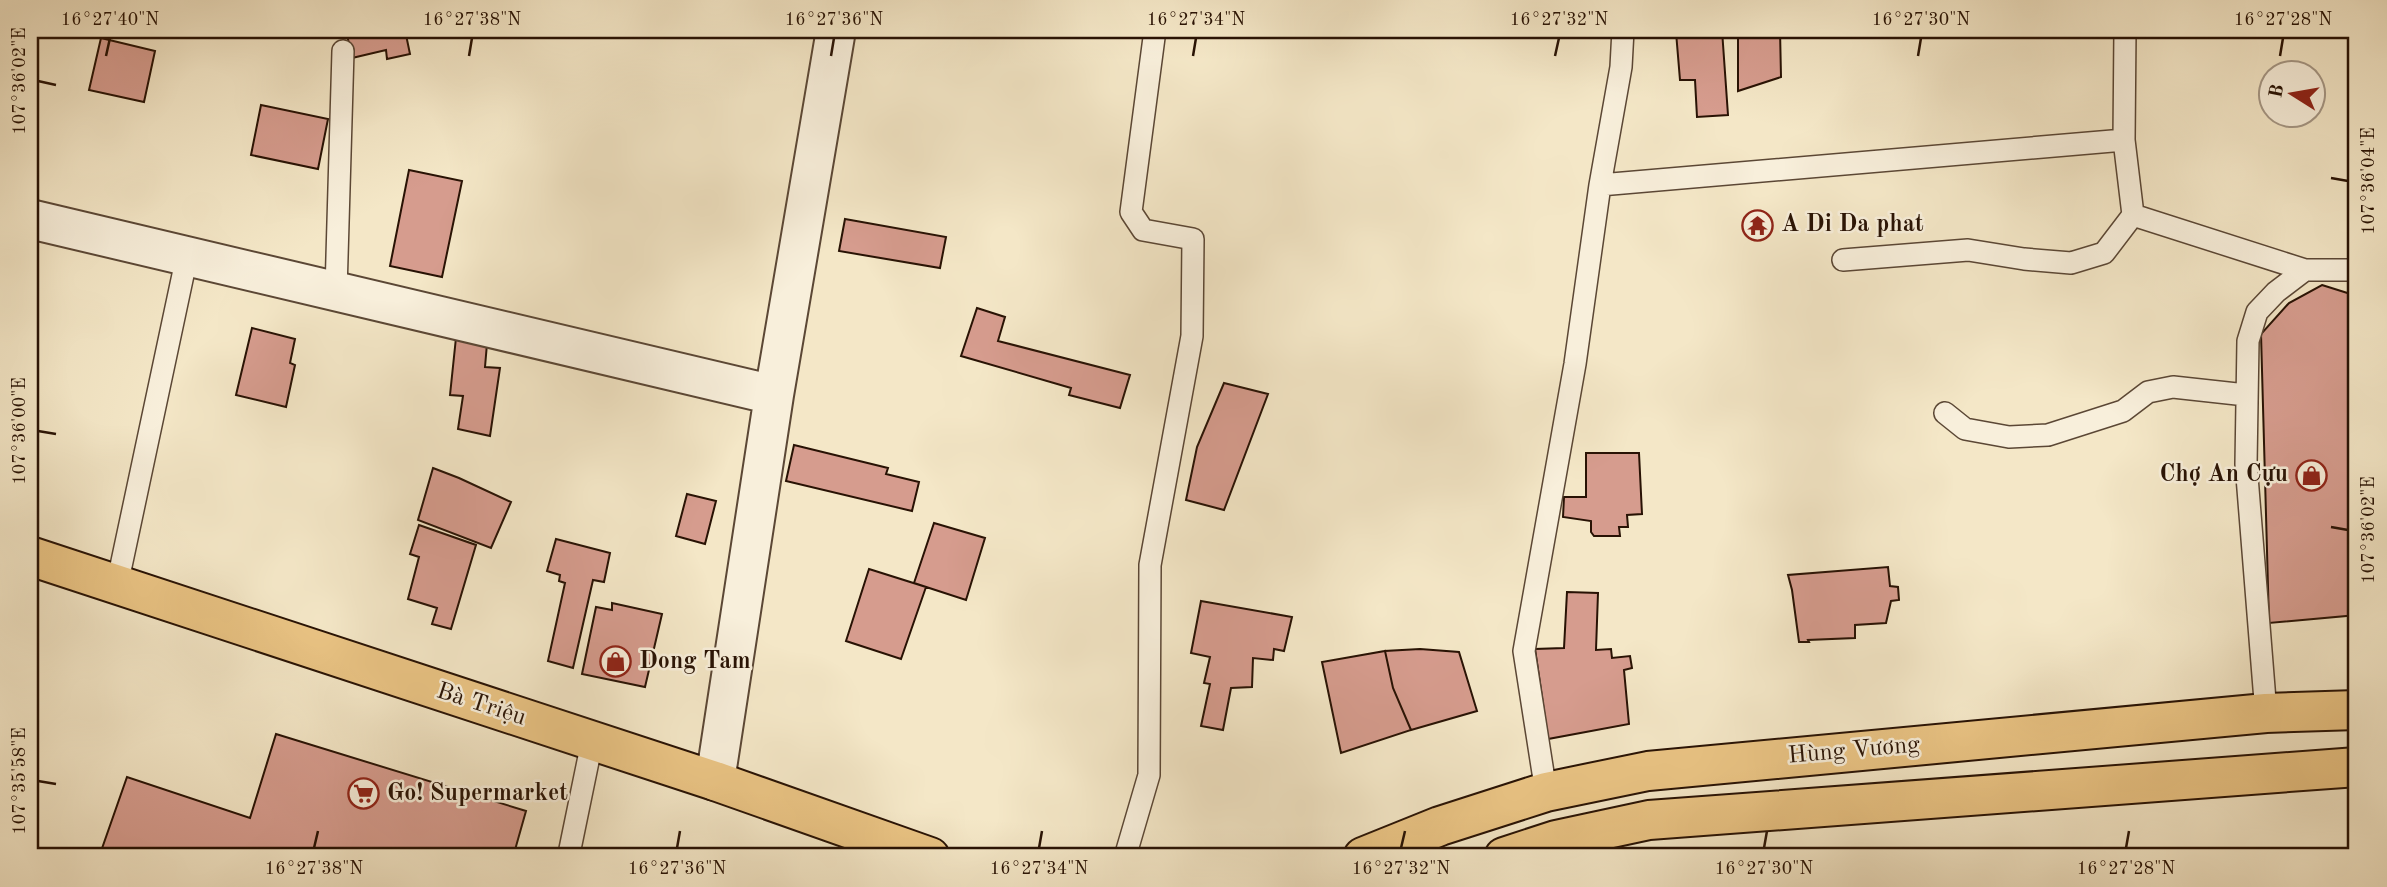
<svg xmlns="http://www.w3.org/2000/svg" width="2387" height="887" font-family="'Old Standard TT',serif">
  <rect width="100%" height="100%" fill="#f4e7c7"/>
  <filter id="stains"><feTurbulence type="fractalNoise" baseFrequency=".00286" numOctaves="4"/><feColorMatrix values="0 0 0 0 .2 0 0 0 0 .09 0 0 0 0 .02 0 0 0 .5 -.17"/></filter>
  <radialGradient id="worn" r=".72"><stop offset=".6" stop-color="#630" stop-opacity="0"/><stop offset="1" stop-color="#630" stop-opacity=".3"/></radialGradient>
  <path fill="#d69c8e" stroke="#281204" stroke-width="2" d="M346,30H405L410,54L387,59L386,50L352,58Z
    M1722,30L1728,115L1697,117L1695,80H1680L1676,32Z
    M1738,30H1780L1781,77L1738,91Z
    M101,38L155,51L144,102L89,90Z
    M261,105L328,119L318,169L251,155Z
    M409,170L462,181L442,277L390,266Z
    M845,219L946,237L940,268L839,251Z
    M2322,285L2357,296V615L2269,623L2261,334L2289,303Z
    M977,308L1005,317L998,341L1130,375L1120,408L1069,395L1071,388L961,356Z
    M252,328L295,339L290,363L295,365L286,407L236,395Z
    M457,328L488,332L485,367L500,368L490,436L458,429L463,396L450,395Z
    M1224,383L1268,394L1224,510L1186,500L1197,447Z
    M794,445L888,468L886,474L919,482L912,511L786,481Z
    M1586,453H1639L1642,514L1627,515L1628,527H1619L1620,536H1594L1591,532V521L1563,517L1564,497H1586Z
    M433,468L459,478L511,502L491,548L418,520Z
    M687,494L716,501L705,544L676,536Z
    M934,523L985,538L966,600L914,583Z
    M419,525L476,545L451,629L432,624L437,608L408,599L419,557L410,554Z
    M556,539L610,553L604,582L593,580L573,668L548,661L565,583L559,581L560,575L547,571Z
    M1888,567L1890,586L1898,587L1899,600L1891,601L1886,623L1855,625V638L1808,640L1809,642H1799L1792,590L1788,575Z
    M869,569L926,587L901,659L846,641Z
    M1567,592L1598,593L1596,650L1611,649L1612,658L1630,656L1632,668L1624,670L1629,724L1548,739L1535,649L1564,648Z
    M1201,601L1292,617L1284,651L1274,649L1273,660L1253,658L1252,687L1231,688L1223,730L1201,726L1210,684L1204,683L1210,657L1191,653Z
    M612,603L662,614L645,687L582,674L596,607L612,610Z
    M1420,649L1459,652L1477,711L1411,730L1393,688L1385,651Z
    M1385,651L1393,688L1411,730L1341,753L1322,662Z
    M276,734L526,811L513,857H99L127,777L250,818Z"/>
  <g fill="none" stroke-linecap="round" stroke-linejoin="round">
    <defs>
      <path id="service" d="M2125,30L2124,140L2133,215
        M1600,185L2124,140
        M1843,260L1968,250L2024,259L2071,263L2104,253L2133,215L2305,270
        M336,291L343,51
        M1945,413L1965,429L2009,437L2048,435L2123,411L2148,392L2173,387L2246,395
        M117,585L187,256
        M2266,713L2246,464L2248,341L2257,312L2276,292L2305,270H2357
        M1546,792L1524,651L1575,364L1600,185L1621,67L1623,30
        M572,857L570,849L592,742
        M1125,857L1149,775L1150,565L1192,336L1193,239L1143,230L1131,212L1155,30"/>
      <path id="minor" d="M30,219L774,395
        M715,781L774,395L836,30"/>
      <path id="trunk" d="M30,556L715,781L930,857
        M1363,857L1440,826L1546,792L1648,771L2266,713L2357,710
        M1504,857L1556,840L1649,820L2357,767"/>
    </defs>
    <use href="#service" stroke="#5b4735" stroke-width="24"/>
    <use href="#minor" stroke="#5b4735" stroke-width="42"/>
    <use href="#trunk" stroke="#281204" stroke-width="42"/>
    <use href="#service" stroke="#f8efdb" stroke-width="21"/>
    <use href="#minor" stroke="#f8efdb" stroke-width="38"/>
    <use href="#trunk" stroke="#eac484" stroke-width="38"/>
  </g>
  <path fill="none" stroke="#281204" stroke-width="2.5" d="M106,56L110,38M469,56L472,38M831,56L834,38M1193,56L1196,38M1555,56L1559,38M1918,56L1921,38M2280,56L2283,38M38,81L56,85M2331,178L2348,181M38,431L56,434M2331,527L2348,530M38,781L56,784M314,848L318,831M677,848L680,831M1039,848L1042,831M1401,848L1405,831M1764,848L1767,831M2126,848L2129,831"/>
  <defs>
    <symbol id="temple-ring" viewBox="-11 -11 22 22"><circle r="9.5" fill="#f8efdb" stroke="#8f2418" stroke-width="1.5"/><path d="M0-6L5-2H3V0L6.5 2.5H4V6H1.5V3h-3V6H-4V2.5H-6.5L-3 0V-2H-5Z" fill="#8f2418"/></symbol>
    <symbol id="shop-ring" viewBox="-11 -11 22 22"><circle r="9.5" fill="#f8efdb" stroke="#8f2418" stroke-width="1.5"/><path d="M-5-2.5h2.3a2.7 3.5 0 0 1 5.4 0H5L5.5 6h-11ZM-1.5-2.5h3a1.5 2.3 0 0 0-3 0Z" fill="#8f2418"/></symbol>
    <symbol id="supermarket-ring" viewBox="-11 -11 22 22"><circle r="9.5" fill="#f8efdb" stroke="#8f2418" stroke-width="1.5"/><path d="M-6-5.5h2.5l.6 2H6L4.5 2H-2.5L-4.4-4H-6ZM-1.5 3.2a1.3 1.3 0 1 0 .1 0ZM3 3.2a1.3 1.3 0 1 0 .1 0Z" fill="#8f2418"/></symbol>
  </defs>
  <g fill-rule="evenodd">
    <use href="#temple-ring" x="1740" y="208" width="35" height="35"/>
    <use href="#shop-ring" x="2294" y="458" width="35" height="35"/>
    <use href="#shop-ring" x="598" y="644" width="35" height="35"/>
    <use href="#supermarket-ring" x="346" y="776" width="35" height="35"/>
  </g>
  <g text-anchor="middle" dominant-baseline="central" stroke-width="5" stroke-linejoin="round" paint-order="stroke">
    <g font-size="24" font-weight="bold" fill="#281204" stroke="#f8efdb" text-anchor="start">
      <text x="1781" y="225">A Di Da phat</text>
      <text x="2288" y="475" text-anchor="end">Chợ An Cựu</text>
      <text x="639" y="662">Dong Tam</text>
      <text x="387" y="794">Go! Supermarket</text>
    </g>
    <g font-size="24" fill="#281204" stroke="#f8efdb">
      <text transform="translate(481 705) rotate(18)">Bà Triệu</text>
      <text transform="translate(1854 751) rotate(-5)">Hùng Vương</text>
    </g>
  </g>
  <rect width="2387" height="887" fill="none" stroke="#f4e7c7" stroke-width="77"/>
  <g transform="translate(2292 94) rotate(281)"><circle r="33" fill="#f8efdb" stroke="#a59785" stroke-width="2"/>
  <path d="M0-5L12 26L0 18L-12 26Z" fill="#8f2418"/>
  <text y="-10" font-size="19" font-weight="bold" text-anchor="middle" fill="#281204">B</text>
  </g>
  <rect x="38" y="38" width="2310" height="810" fill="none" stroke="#281204" stroke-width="2.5"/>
  <g font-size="18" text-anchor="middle" fill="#281204">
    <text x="110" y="25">16°27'40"N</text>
    <text x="472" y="25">16°27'38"N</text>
    <text x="834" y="25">16°27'36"N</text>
    <text x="1196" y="25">16°27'34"N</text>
    <text x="1559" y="25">16°27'32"N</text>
    <text x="1921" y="25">16°27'30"N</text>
    <text x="2283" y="25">16°27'28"N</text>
    <text transform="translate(19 81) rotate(-90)" y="6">107°36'02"E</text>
    <text transform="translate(2368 181) rotate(-90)" y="6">107°36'04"E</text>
    <text transform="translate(19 431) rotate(-90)" y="6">107°36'00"E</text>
    <text transform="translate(2368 530) rotate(-90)" y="6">107°36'02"E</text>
    <text transform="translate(19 781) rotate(-90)" y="6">107°35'58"E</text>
    <text x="314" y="874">16°27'38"N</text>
    <text x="677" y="874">16°27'36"N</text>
    <text x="1039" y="874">16°27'34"N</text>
    <text x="1401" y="874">16°27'32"N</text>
    <text x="1764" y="874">16°27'30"N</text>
    <text x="2126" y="874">16°27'28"N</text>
  </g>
  <rect width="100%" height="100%" filter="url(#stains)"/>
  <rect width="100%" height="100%" fill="url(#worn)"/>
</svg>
